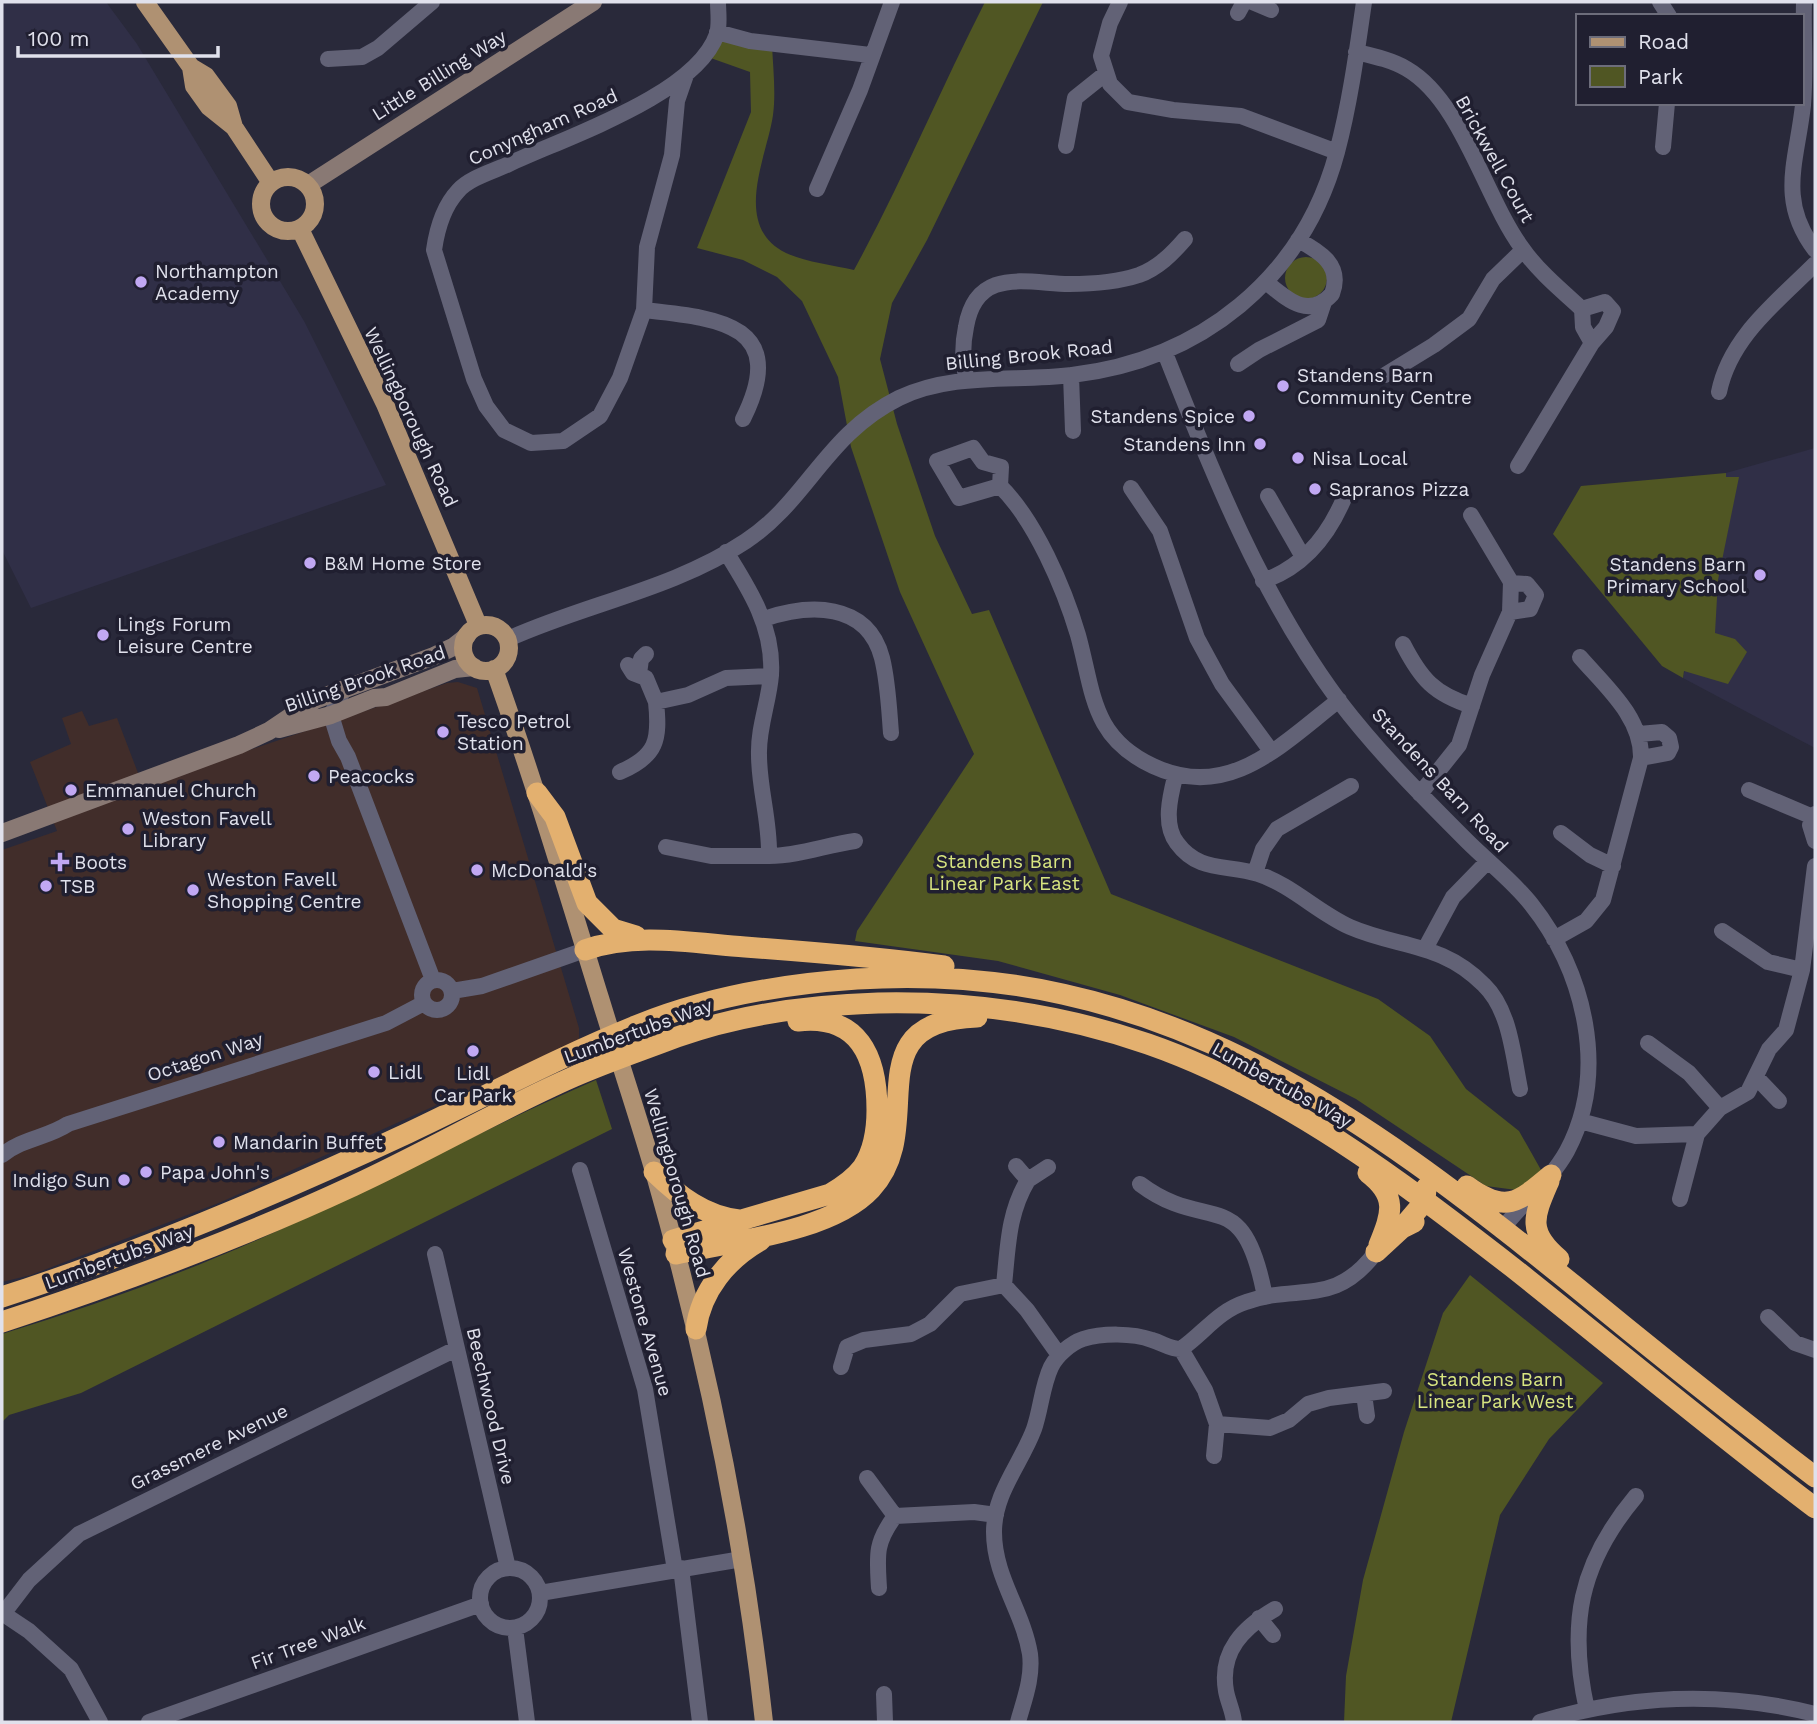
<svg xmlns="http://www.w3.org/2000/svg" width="1817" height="1724" font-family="'Work Sans',sans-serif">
  <rect width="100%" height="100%" fill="#29293a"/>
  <path fill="#412d2a" d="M458,682L477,688L579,1028V1041L221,1202L31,1275L2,1282V850L57,831L30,762L71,744L62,718L82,711L89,726L117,718L143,786L447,683Z"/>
  <path fill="#302f47" d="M2,2H106L137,44L304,321L386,485L31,608L2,550Z
    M1815,448V748L1683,678L1726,473Z"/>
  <path fill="#505623" d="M985,2H1043L927,240L892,303L880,359L897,424L935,536L972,614L989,610L1111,894L1378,999L1430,1036L1466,1089L1519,1131L1545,1177L1524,1191L1486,1186L1356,1099L1234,1037L1120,995L998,961L855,941L857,931L974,754L900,592L851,447L838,377L802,301L777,277L743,260L697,248L751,112L750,72L705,56L717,32L772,45C773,67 776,93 773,115C767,157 731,226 786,253C805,262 833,265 854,270C902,182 940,90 985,2Z
    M1285 278a21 21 0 1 1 42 0a21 21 0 1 1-42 0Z
    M1726,473V477H1739L1718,580L1715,633L1735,639L1747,652L1728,684L1684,671L1683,678L1662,666L1553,534L1581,486Z
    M596,1080L612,1129L81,1393L9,1415L2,1422V1334C94,1306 187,1272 275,1232C383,1184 487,1127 596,1080Z
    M1470,1275L1603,1383L1549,1439L1500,1515L1451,1722H1344L1346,1676L1363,1580L1404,1432L1443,1313Z"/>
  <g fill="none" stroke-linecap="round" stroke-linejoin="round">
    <path stroke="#626276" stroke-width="16" d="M1120,2L1110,23L1101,56L1110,84L1128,102L1173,110L1241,116L1337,152
      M1252,2L1271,10
      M1660,2L1669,16
      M1804,2C1803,36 1806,70 1803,105C1797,161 1777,200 1815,250
      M1238,13L1244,2
      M717,32L750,41L870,55
      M1356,52C1373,56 1392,60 1407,69C1462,101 1485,198 1522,248C1537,270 1562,291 1582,309L1583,327L1592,343L1518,466
      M328,59L362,57L378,48L432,2
      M686,75L677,101L672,155L647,247L644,310L620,378L600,416L563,441L531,443L504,430L486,406L474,379L434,250C437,229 443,207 458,191C469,178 494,171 509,164C566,137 696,95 717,34C720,24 718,12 718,2
      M1066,146L1075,98L1105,74
      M1663,147L1667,103
      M817,189L860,90L892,2
      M1266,282C1287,299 1308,320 1332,294C1343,265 1319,251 1298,240
      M1582,309L1605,302L1613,311L1606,327L1592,343
      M644,310C716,318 791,323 743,419
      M1165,353C1213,474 1261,596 1339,701C1378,752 1422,796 1467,841C1488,862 1513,881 1531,904C1585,972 1609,1072 1567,1151C1551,1180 1523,1202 1503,1228
      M1238,364L1259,350L1318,320L1324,302
      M1071,375L1073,431
      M1385,375L1434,345L1469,319L1493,279L1523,250
      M967,380C962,362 962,346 966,327C976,267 1025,283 1069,284C1091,284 1118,282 1139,275C1158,268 1172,254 1185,239
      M1719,392C1730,337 1777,302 1815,264
      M973,448L983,462L1001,467L1000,486L959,498L937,461Z
      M1000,486C1035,520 1064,588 1078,635C1094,693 1091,737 1153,766C1229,802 1282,744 1339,700
      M1131,488L1160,531L1197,638L1222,684L1271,751
      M1268,496L1303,557
      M1263,581C1304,567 1329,535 1345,496
      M1510,612L1530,609L1536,595L1527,584L1511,583
      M764,619C808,604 867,601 882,658C888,682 889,708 891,733
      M508,639C585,604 674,589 746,541C807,501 826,434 899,398C953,372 1014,382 1072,375C1200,360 1303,279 1337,152C1350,103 1357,51 1364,2
      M1403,644C1421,679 1434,694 1472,706
      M628,665L633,673L646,678L656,702
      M639,674L641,659L646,654
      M344,689L331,715L339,741L348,757L433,980
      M1639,734L1662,732L1669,738L1671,747L1668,753L1641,758
      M620,772C657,756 660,740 656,702L688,695L726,678L771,676
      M1175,777C1170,797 1163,825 1177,843C1199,873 1227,864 1258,874C1292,885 1317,912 1350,927C1398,948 1442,942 1484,985C1510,1010 1513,1055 1520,1089
      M1749,790L1813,817
      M1420,794L1459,745L1482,675L1510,612L1511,582L1471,515
      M1815,814L1810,825L1815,841
      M1561,833L1590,855L1613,866
      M666,847L711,856H769C770,821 759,789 759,755C758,727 769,702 771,675C774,628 750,590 726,552
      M769,856C799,856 826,845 855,841
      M1255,873L1263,849L1277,829L1351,786
      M1722,931L1768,962L1802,970
      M1554,939L1586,921L1603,900L1641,758C1642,717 1605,686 1580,657
      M1426,947L1453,897L1488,861
      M422 995a15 15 0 1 1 30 0a15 15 0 1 1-30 0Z
      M452,991L482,986L585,950
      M1648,1043L1689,1073L1720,1108
      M1757,1078L1779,1101
      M1580,1121L1636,1136L1697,1134L1720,1108L1748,1092L1769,1049L1786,1030L1802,970L1815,866
      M2,1155C23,1138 47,1138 68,1124L386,1023L424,1003
      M580,1170L645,1389L675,1570
      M1028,1180L1048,1167
      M1140,1184C1209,1236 1243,1180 1265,1297
      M1680,1199L1697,1134
      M435,1254L508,1568
      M1004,1285C1008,1247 1008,1213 1028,1180L1016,1166
      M1768,1317L1795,1343L1815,1350
      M1181,1349L1205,1390L1217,1424L1270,1428L1289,1420L1308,1404L1329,1398L1384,1391
      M841,1367L847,1347L864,1340L911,1334L930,1324L960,1294L1004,1285L1027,1310L1059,1355
      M1364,1394L1367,1416
      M1214,1456L1217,1424
      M867,1478L895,1516
      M681,1568L700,1722
      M480 1598a30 30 0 1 1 60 0a30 30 0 1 1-60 0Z
      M879,1588C877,1555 875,1543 895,1516L974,1512L996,1515
      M540,1593L742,1559
      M2,1613L29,1631L71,1669L100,1722
      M3,1614L29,1580L79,1534L456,1349
      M1259,1618L1273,1635
      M515,1628L527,1722
      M884,1694L885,1722
      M1587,1710C1568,1625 1579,1564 1636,1496
      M149,1722L481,1604
      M1018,1722C1024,1700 1033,1678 1030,1654C1023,1611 994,1577 994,1532C994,1493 1021,1464 1034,1429C1041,1409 1042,1386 1051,1367C1057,1355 1071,1343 1083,1339C1102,1333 1133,1333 1152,1340C1163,1343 1169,1349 1181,1349C1204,1333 1218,1311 1246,1302C1299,1283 1334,1308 1376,1252
      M1234,1722C1233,1711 1228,1702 1226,1691C1219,1651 1244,1627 1275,1609
      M1540,1722C1630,1695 1724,1691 1815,1714"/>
    <path stroke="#897974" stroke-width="18" d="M308,185L593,2
      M279,729L331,715L374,698L386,697L455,669L474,667
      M2,833L239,745L269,731L315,700L434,656L453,647L467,636"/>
    <path stroke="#af9172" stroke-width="18" d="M145,2L191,67L194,86L209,107L234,127
      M191,67L206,76L228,106L234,127L271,183
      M261 204a27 27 0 1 1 54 0a27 27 0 1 1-54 0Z
      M300,229L385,404L478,625
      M463 648a23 23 0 1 1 46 0a23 23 0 1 1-46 0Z
      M494,669C533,778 566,888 600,998C618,1057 638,1116 655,1175C706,1354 744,1538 764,1722"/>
    <path stroke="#e3b06f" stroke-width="21" d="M537,793L555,817L587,903L613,929L636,936
      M585,950C636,932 692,943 745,947C812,952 878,957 944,966
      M654,1172C679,1196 704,1216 739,1220
      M1368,1173C1398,1196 1392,1213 1379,1245
      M1549,1181C1534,1216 1526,1231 1559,1259
      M1467,1186C1505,1214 1518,1203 1551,1175
      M1402,1228L1425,1201L1426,1188
      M673,1240L830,1194C842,1187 854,1179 863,1167C874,1150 877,1129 877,1110C877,1057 859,1014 798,1021
      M1376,1252L1402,1228L1414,1222
      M676,1254C733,1241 831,1232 871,1189C930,1127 851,1021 977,1017
      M2,1297C141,1252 275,1195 408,1133C484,1097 559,1057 638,1025C707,997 783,984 857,979C1153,960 1357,1110 1576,1287C1655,1352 1734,1415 1815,1477
      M2,1322C121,1283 239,1239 353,1186C427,1152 498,1110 573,1077C607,1062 643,1050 677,1037C741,1014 811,1005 878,1003C970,1001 1061,1014 1148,1044C1283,1091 1401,1181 1512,1267C1613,1347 1712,1430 1815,1508
      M696,1329C701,1291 727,1259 761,1240"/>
  </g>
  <g fill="#c1a8f3" stroke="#201f30" stroke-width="2.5">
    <circle cx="141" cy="282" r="7"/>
    <circle cx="1283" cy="386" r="7"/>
    <circle cx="1249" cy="416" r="7"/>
    <circle cx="1260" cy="444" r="7"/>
    <circle cx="1298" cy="458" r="7"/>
    <circle cx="1315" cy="489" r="7"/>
    <circle cx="310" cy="563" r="7"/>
    <circle cx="1760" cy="575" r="7"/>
    <circle cx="103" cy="635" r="7"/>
    <circle cx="443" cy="732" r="7"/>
    <circle cx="314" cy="776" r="7"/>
    <circle cx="71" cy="790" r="7"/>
    <circle cx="128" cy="829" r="7"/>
    <path d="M56.5 851.5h7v7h7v7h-7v7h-7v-7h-7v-7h7z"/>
    <circle cx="477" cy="870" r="7"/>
    <circle cx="46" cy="886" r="7"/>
    <circle cx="193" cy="890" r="7"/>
    <circle cx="473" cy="1051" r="7"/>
    <circle cx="374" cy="1072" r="7"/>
    <circle cx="219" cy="1142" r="7"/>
    <circle cx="146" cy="1172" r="7"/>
    <circle cx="124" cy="1180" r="7"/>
  </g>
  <g text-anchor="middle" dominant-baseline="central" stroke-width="7" stroke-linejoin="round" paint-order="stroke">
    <g font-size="19" fill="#e0e1ec" stroke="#201f30">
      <text transform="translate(439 75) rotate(-32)">Little Billing Way</text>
      <text transform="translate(543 127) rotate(-24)">Conyngham Road</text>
      <text transform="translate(1495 159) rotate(61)">Brickwell Court</text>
      <text transform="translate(1029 355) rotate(-6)">Billing Brook Road</text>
      <text transform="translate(411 417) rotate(65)">Wellingborough Road</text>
      <text transform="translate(365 679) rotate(-19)">Billing Brook Road</text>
      <text transform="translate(1440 780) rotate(47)">Standens Barn Road</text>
      <text transform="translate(638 1031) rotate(-20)">Lumbertubs Way</text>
      <text transform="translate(205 1057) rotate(-18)">Octagon Way</text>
      <text transform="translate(1282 1085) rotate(29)">Lumbertubs Way</text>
      <text transform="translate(677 1183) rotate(74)">Wellingborough Road</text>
      <text transform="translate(119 1257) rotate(-20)">Lumbertubs Way</text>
      <text transform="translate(645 1322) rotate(74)">Westone Avenue</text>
      <text transform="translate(491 1406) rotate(77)">Beechwood Drive</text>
      <text transform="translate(209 1447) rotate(-26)">Grassmere Avenue</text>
      <text transform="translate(308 1643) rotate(-20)">Fir Tree Walk</text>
    </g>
    <g font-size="19" fill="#e0e1ec" stroke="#201f30" text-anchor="start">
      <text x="155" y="271">Northampton<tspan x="155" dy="22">Academy</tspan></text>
      <text x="1297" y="375">Standens Barn<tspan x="1297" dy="22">Community Centre</tspan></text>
      <text x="1235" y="416" text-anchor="end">Standens Spice</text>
      <text x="1246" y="444" text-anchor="end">Standens Inn</text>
      <text x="1312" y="458">Nisa Local</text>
      <text x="1329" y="489">Sapranos Pizza</text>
      <text x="324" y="563">B&amp;M Home Store</text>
      <text x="1746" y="564" text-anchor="end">Standens Barn<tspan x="1746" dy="22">Primary School</tspan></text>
      <text x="117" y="624">Lings Forum<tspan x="117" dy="22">Leisure Centre</tspan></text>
      <text x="457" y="721">Tesco Petrol<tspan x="457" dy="22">Station</tspan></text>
      <text x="328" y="776">Peacocks</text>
      <text x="85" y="790">Emmanuel Church</text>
      <text x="142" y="818">Weston Favell<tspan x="142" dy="22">Library</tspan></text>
      <text x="74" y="862">Boots</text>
      <text x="491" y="870">McDonald's</text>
      <text x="207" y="879">Weston Favell<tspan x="207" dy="22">Shopping Centre</tspan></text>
      <text x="60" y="886">TSB</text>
      <text x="388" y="1072">Lidl</text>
      <text x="473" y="1073" text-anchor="middle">Lidl<tspan x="473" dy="22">Car Park</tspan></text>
      <text x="233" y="1142">Mandarin Buffet</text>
      <text x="160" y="1172">Papa John's</text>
      <text x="110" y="1180" text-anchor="end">Indigo Sun</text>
    </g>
    <g font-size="19" fill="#d8e580" stroke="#201f30">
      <text x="1004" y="861">Standens Barn<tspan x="1004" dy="22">Linear Park East</tspan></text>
      <text x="1495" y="1379">Standens Barn<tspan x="1495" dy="22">Linear Park West</tspan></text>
    </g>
  </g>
  <rect width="1817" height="1724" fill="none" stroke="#e0e1ec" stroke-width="7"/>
  <rect x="1576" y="14" width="228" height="91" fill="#201f30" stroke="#6d6d7b" stroke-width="2"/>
  <rect x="1590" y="37" width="35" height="10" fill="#af9172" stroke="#6d6d7b" stroke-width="2"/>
  <text x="1638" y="49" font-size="21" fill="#e0e1ec">Road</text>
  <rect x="1590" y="66" width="35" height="21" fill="#505623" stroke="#6d6d7b" stroke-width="2"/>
  <text x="1638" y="84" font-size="21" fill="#e0e1ec">Park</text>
  <path d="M18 46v10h200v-10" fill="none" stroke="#e0e1ec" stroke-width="3.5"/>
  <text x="28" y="46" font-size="21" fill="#e0e1ec" stroke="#201f30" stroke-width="5" paint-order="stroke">100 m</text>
</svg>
